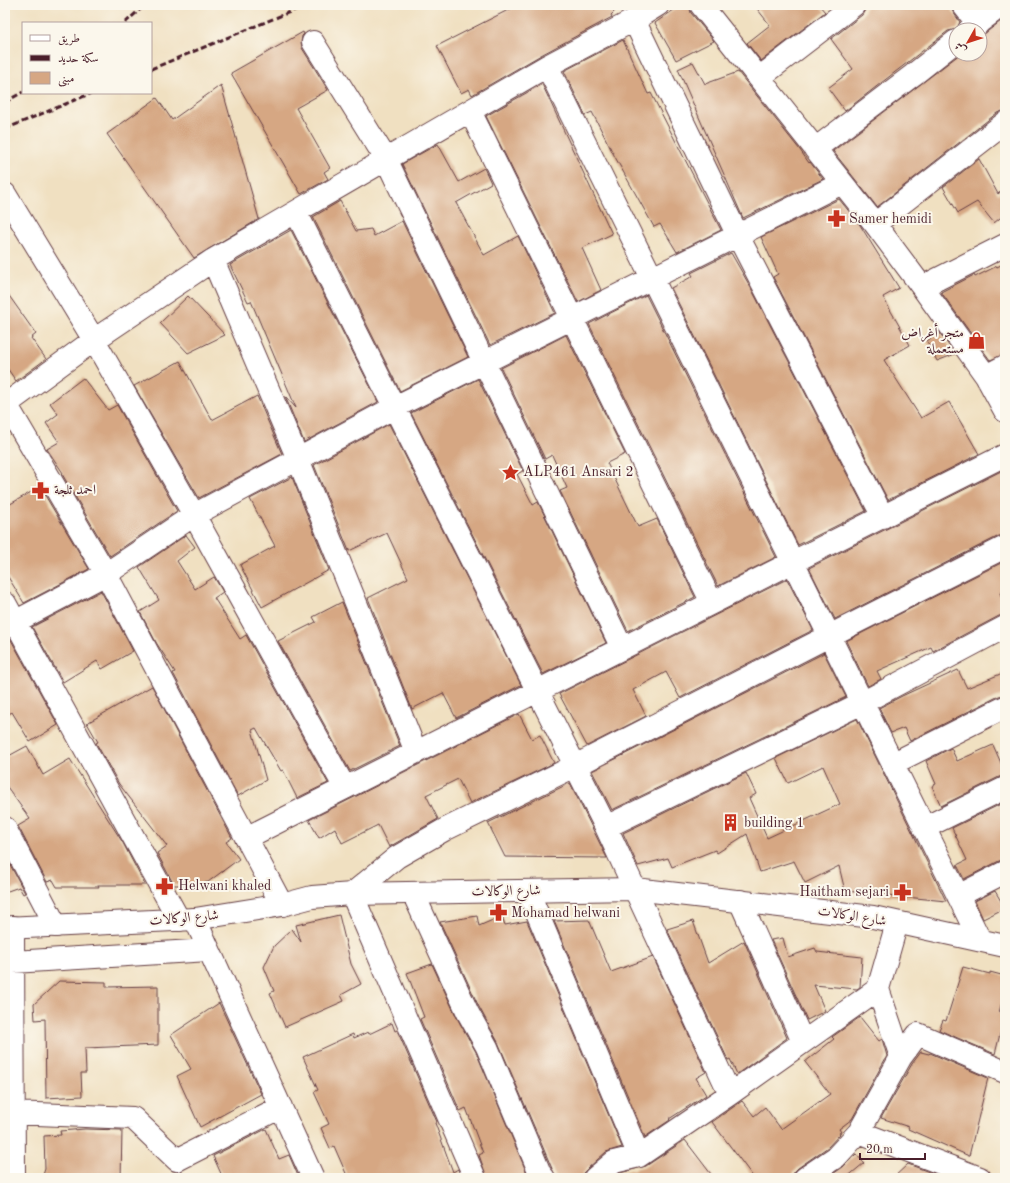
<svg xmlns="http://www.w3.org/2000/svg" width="1010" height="1183" font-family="'Old Standard TT',Amiri,serif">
  <rect width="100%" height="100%" fill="#fbf7ec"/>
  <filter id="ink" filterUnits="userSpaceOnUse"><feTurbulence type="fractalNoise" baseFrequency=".025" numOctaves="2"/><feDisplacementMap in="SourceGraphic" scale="8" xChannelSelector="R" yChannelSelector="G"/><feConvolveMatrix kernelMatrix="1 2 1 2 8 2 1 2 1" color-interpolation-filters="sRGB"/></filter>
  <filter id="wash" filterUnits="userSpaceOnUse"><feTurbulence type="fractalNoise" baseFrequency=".012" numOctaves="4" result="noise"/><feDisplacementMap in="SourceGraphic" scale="16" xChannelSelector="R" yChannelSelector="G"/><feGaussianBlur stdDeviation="0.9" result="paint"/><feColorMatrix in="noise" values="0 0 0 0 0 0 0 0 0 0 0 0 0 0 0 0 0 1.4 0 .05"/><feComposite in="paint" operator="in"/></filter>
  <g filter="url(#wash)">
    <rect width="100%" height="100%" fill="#f0e0c1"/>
    <g id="blocks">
      <path fill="#d6a783" d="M518,5H621L611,15L612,17L541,55L472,95L469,89L461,93L437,46Z
        M681,5H689L691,13L714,41L676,60L655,23Z
        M754,5H819L825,12L761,61L747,43L770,25Z
        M866,5H951L953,12L960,22L957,29L948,31L845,111L828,88L853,69L831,39L862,15L865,10Z
        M1005,18V110L997,113L877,207L833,151L960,54H980V37Z
        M303,32L304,34L302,36L301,42L302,48L328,90L296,108L330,168L324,172L328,179L301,194L231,73Z
        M623,40L648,94L651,93L721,230L677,252L660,224L654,227L615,157L592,112L585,115L564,71Z
        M693,62L705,84L738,72L800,150L809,163L810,162L823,179L743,218L678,69Z
        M542,84L612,234L582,248L601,290L578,302L486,116Z
        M221,85L259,219L194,258L107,134L157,98L172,120Z
        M438,144L459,182L484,168L491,183L456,203L484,255L518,236L555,313L490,345L402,164Z
        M979,159L998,194L1005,188V214L994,223L977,202L958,213L943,187Z
        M839,199L860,225L899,288L883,297L910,345L884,360L921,418L949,402L979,454L888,500L773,277L778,274L761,237Z
        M340,201L356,231L371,229L374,236L402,221L468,357L400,391L313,217Z
        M291,230L378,402L304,442L285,396L296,408L251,301L248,302L230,265Z
        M731,253L751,288L866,511L798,545L671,288L693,276L691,273Z
        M1005,263V354L990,360L941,292L974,275L975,277L997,266V267Z
        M5,290L36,334L31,338L46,359L16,381L5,365Z
        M646,295L776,557L718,586L589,324Z
        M188,296L225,335L188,353L160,323Z
        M939,332L955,354L937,361L927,341Z
        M566,335L625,454L607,463L638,527L657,519L695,597L628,631L560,491L567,488L552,455L545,459L501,368Z
        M180,361L212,420L257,396L282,454L199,498L134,386Z
        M83,378L108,410L117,405L177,511L110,556L62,474L63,473L47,449L59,442L46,423L58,414L50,403Z
        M478,379L523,471L517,474L533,505L538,502L606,643L543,674L411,413Z
        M389,424L521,685L456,718L443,693L412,709L368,598L408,578L387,533L349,551L314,465Z
        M1005,469V535L999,536L835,619L809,568Z
        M292,477L329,570L262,607L240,565L275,546L250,499Z
        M40,487L89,569L24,603L5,572V507Z
        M186,535L195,547L177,561L195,589L214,577L223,592L214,598L240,639L246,635L328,783L297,798L283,770L281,771L256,728L252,730L266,780L238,796L173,673L175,672L157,644L140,612L159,600L139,567Z
        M1005,561V591L1000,593L1005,606V615L999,616L933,651L931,647L877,671L881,679L868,686L846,641Z
        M787,579L813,630L680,698L666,672L633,690L646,716L587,746L559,694Z
        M101,591L133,651L102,669L97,661L63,682L32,627Z
        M342,602L400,746L350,771L278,641L316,622L313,617Z
        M10,638L58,725L30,742L12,712L5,716V639Z
        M824,653L846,697L612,810L592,771Z
        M958,670L967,688L1005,672V695L999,696L910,741L904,728L891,733L879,708L902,696Z
        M152,686L232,838L226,842L239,859L208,882L183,886L182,885H174L157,853L167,846L119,784L96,743L98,742L87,723Z
        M519,714L532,739L540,735L554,763L470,803L458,779L426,795L438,819L389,847L378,825L342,843L335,828L319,838L309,820Z
        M857,719L946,901L845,891L839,866L805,883L794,861L760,872L747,834L717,853L715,850L672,867L668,858L638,866L623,833L746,773L756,794L749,798L767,838L840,804L823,766L788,783L776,758Z
        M993,745L1005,772V776L999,777L941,806L932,786L936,784L926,761L951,748L957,761Z
        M27,746L43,775L70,759L123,843L145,885H98L99,887H57L53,880L47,882L18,826L30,819L5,784V758Z
        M570,783L607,858L505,857L488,823Z
        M1005,802V860L999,861L964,879L957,865L967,860L952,828Z
        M5,855L25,893L23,894L19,887L5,892Z
        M995,891L1005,908L983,919L975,901Z
        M339,915L351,964L361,984L341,995L344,1001L285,1027L270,993L274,991L264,967L274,946L292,929L301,942L296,925Z
        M477,916L479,926L502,916L505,925L527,921L622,1147L606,1152L587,1169L583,1173V1178H556L498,1042L479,1007L440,922Z
        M589,920L611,972L653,957L706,1072L696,1078L706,1095L669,1119L670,1120L645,1137L554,921Z
        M693,921L708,963L744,941L787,1038L737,1074L730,1059L728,1060L667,929Z
        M783,938L788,957L815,948L817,952L862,957L860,987L857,989L814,985L825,1011L807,1020L771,940Z
        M432,964L457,1018L476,1052L529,1178H487L479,1155L483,1153L466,1108L460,1111L420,1019L424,1017L407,973Z
        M963,967L990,974V972L1005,976V992L999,1012L1005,1013V1018L1003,1031L1001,1030L995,1054L939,1030L943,1020L946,1021Z
        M59,981L106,982V987L158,986V1045L85,1048L86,1073H81L82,1096L46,1098L45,1019L35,1020L34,1004Z
        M219,1003L261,1094L200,1127L177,1076L191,1069L171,1035Z
        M860,1017L879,1041L882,1039L887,1056L852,1119L839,1129L841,1132L839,1133L840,1134L828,1147L798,1168L794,1172L793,1178H754L712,1122L742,1101L754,1116L765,1107L781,1129L830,1094L805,1062L834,1039L832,1037Z
        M392,1023L395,1031L397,1030L437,1122L435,1123L453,1172L458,1169L461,1178H348L334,1146L330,1148L321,1128L329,1124L314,1092L318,1090L303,1057L353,1034L354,1038L368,1032L369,1034Z
        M921,1052L929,1054L930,1053L988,1078L969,1156L908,1129L909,1127L881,1118L912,1064Z
        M85,1129L122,1130L121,1178H42L45,1169L44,1136L61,1135L60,1131Z
        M266,1129L279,1159L289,1155L299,1178H223L213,1156Z
        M685,1140L714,1178H614L620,1173L646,1166Z
        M856,1154L864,1163L846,1178H827L843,1167Z
        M908,1164L945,1178H893Z"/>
    </g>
  </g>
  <g filter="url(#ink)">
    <use href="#blocks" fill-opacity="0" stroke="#633c42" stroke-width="1"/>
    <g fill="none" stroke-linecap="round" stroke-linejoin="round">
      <defs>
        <path id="minor" d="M701,5L875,224L922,287L986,376L1005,411
          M963,5L978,24
          M634,20L738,236L883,517
          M969,30L1002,5
          M313,42L386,159L622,648
          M547,66L980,940
          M759,78L854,5
          M470,111L712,603
          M815,149L913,75L956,41
          M5,194L94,340L194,515L345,788
          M296,212L606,827L730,1094
          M875,224L1005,123
          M213,260L298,459L416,752
          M922,287L1005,245
          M986,376L1005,366
          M5,402L106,574L282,905
          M5,405L94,340L213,260L547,66L634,20L658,5
          M5,603L179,920
          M5,627L106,574L194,515L395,407L842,183
          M892,764L1005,707
          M606,827L862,703L1005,627
          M5,828L56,926
          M924,828L1005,788
          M246,838L1005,455
          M528,891L639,1156
          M413,893L468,1013L487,1047L540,1173L544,1178
          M958,896L1005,872
          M740,901L803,1042
          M195,919L313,1178
          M13,927L14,1178
          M13,962L209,950
          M901,1057L918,1034L1005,1072
          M13,1113L133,1118L177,1160L281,1107
          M859,1132L980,1178
          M475,1178L352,894L397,857L444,830L575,766L829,636L1005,547
          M595,1178L614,1162L639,1156L730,1094L878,989L897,923
          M805,1178L836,1157L859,1132L901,1057L878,989"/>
        <path id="tertiary" d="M5,928L195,919L282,905L312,897L352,894L635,889L873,917L1005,946"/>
      </defs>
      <use href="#minor" stroke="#633c42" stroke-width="24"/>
      <use href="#tertiary" stroke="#633c42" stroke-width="24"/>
      <use href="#minor" stroke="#fff" stroke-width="22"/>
      <use href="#tertiary" stroke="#fff" stroke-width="22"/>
      <path stroke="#4a1f2b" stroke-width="3" stroke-dasharray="6 3" stroke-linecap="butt" d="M125,23L145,5
        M151,69L307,5
        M5,102L23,92
        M5,129L92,93"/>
    </g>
  </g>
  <defs>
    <symbol id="pharmacy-bare" viewBox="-9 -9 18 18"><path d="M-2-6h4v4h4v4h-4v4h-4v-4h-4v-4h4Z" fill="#c8321e" stroke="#fbf7ec" stroke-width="2.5" paint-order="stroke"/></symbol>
    <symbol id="shop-bare" viewBox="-9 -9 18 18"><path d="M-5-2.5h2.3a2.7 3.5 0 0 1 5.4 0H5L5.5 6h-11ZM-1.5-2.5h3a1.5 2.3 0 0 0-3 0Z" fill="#c8321e" stroke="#fbf7ec" stroke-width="2.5" paint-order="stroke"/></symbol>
    <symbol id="sight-bare" viewBox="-9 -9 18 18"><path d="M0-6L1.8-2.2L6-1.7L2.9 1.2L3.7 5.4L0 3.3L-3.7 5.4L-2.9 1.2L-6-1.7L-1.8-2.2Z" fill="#c8321e" stroke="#fbf7ec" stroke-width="2.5" paint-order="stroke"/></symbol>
    <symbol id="building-bare" viewBox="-9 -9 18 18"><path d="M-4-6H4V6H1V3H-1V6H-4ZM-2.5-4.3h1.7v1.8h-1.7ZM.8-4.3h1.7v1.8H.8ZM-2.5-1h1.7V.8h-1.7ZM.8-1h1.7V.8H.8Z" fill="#c8321e" stroke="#fbf7ec" stroke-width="2.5" paint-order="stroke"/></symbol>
  </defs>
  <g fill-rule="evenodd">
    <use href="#pharmacy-bare" x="824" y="206" width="25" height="25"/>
    <use href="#shop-bare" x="964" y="328" width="25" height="25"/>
    <use href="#sight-bare" x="498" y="460" width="25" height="25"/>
    <use href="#pharmacy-bare" x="28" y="478" width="25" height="25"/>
    <use href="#building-bare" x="718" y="810" width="25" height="25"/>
    <use href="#pharmacy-bare" x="152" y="874" width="25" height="25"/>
    <use href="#pharmacy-bare" x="890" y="880" width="25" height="25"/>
    <use href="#pharmacy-bare" x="486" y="900" width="25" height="25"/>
  </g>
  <g text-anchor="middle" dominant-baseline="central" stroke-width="4" stroke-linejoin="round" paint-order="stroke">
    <g font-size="14" fill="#4a1f2b" stroke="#fbf7ec" text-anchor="start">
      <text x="849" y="219">Samer hemidi</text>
      <text x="964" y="333" text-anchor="end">متجر أغراض<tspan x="964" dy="16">مستعملة</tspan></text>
      <text x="523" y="472">ALP461 Ansari 2</text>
      <text x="54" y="490">احمد ثلجة</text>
      <text x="744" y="823">building 1</text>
      <text x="178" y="886">Helwani khaled</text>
      <text x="889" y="892" text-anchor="end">Haitham sejari</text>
      <text x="511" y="913">Mohamad helwani</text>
    </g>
    <g font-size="14" fill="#4a1f2b" stroke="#fbf7ec">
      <text transform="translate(506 891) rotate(-1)">شارع الوكالات</text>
      <text transform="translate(852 916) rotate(9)">شارع الوكالات</text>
      <text transform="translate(184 918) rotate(-5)">شارع الوكالات</text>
    </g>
  </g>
  <rect width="1010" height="1183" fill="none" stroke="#fbf7ec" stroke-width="20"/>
  <rect x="22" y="22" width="130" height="72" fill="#fbf7ec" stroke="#b4a19f"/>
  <rect x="30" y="35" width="20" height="6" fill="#ffffff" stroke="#b4a19f"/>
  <text x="58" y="42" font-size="12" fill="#4a1f2b">طريق</text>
  <rect x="30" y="55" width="20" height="6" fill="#4a1f2b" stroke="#b4a19f"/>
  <text x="58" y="62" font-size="12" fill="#4a1f2b">سكة حديد</text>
  <rect x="30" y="72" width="20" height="12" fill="#d6a783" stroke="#b4a19f"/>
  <text x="58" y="82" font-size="12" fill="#4a1f2b">مبنى</text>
  <g transform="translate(968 42) rotate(231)"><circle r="19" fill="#fbf7ec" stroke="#b4a19f"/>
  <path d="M0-3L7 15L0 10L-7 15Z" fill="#c8321e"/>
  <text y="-6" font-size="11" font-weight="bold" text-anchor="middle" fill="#4a1f2b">ش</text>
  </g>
  <path d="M860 1153v6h65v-6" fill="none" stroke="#4a1f2b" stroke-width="2"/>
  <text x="866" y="1153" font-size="12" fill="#4a1f2b" stroke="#fbf7ec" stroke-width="3" paint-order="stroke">20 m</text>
</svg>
